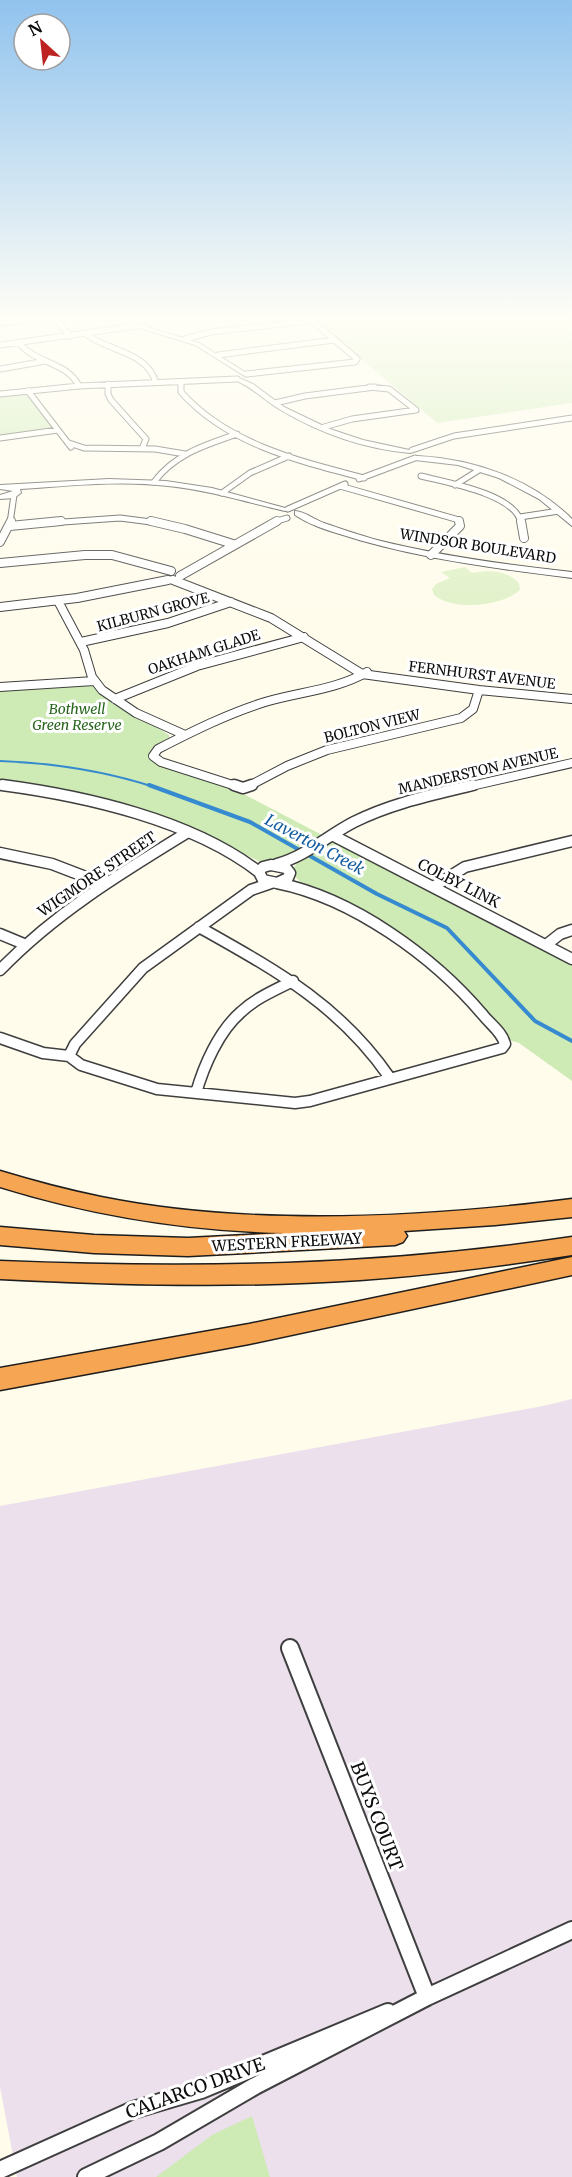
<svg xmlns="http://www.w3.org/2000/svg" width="572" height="2177" font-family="Merriweather,serif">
  <rect width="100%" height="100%" fill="#fffcec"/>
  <path fill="#ebe0ec" d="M572,1399V2177H17L0,2087V1506L543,1406Z"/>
  <path fill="#ceeab5" d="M315,320H572V403L437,423Z
    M26,394L53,428L0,437V395Z
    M92,685L102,694L169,735V740L150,754V758L154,762L234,789L324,836L288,858L261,862L214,840L135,808L102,799L0,782V689Z
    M336,842L572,963V1081L519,1043L509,1040L483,1006L451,976L361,914L301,883L293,874V869L296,864L327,844Z
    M252,2116L270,2177H156L212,2135Z"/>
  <path fill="#e0f1c7" d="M465,567L472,573C488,570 507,570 519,583L520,590C501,607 453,611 434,595L432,589L436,584L450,578L441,572Z"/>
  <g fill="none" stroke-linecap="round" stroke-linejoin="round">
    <path stroke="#368acf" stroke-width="2" d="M0,761C51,763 105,771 154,787"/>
    <path stroke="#368acf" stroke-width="4" d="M149,785L250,822L377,894L447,928L535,1021L572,1041"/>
    <defs>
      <path id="minor-far3" d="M57,320L70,336
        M0,323L27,320
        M148,323L155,320
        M86,334C109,352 147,351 156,383
        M185,339L211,332L309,321L314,322L357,359L355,362L246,374
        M19,343C36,364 66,361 79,386
        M0,345L136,326
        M218,355L334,340
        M0,369L46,361
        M181,383V392C227,444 299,461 364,478
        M108,384V394L111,400L146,439L142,449
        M28,391L71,447
        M0,394L79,386L237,379
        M275,403L305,396L375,387
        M324,427L352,419L416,410L389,389L369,387
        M0,438L58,430
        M69,443L84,448L155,449L185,454
        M412,450L454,436L572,418
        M421,476C445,482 516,494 521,523
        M359,479L415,458
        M154,482C175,454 205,445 237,434
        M455,485L479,470
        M340,486L459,520V523
        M222,493L250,473L289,456
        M288,509L345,484
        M520,517L559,511
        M10,523L14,495
        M49,523L120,518L159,523
        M271,523L287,518"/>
      <path id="minor-far2" d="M151,521L185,529L233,544
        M521,521L524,538
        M10,526L61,521
        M0,542L11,521
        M431,555L460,526L459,521
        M0,563L85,555H112L171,571
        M180,576L277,521
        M173,580L271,618L362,674L479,690L572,699
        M58,601L84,650L92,677L102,690L136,713L185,735
        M0,607L77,598L168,580
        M81,642L168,623L231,602
        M0,687L94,681
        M115,699L197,666L304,637
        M0,785L13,787
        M239,787L161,762L153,756L158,749C193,731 227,714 265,702C298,692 336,690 367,672
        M247,787L287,766L327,750L461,718L473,709L479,690
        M467,787L572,763"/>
      <path id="minor-far1" d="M2,785C85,796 192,820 259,872
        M234,785L243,788L252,785
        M332,835L572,959
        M0,853L52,864L104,884
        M277,864C306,856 327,836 354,822C392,803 432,795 473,785
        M271,865L286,868L290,873L288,878L277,883L263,880L259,872L263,867Z
        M433,887L465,867L572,841
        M199,927C275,970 339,1004 390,1078
        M0,934L24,944
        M546,945L560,934L572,930
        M0,970C55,913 121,873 188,832
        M0,1038L43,1053L69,1056L81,1065L157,1089L295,1103L310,1101L502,1048L505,1044C502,1032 491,1025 483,1015C434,957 353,898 277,883
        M69,1056L75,1044L143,968L251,890L271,883
        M196,1093C204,1065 219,1031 241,1012C256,998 275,990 293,981"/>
      <path id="minor" d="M290,1648L427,1997
        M0,2170L133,2110L201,2090L388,2012
        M86,2177L159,2142L255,2086L427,1997L572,1930"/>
      <path id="tertiary" d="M138,324L199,343L248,374L243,375L195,345L136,327Z
        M239,378L253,384L284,407L330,429L363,440L414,451L410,453C364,449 319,433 279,409C264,400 253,388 237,381Z
        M418,456C474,459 532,479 572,519V526L539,499L499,478L458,465L415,460V456Z
        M109,479L166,481L212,488L289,509L285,511C246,502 208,490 168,486C119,480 69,486 20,489L21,493L14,498L0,499V495L13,491L0,489V485Z
        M295,511C304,511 315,520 324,523C342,529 359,535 377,540C441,556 507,565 572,572V578C500,569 429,560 359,540C338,533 314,528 295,515Z"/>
      <path id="motorway" d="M0,1171C33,1181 67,1190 101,1197C249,1227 423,1218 572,1199V1217L495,1225L404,1231L407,1236L403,1242L395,1245L188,1256L94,1253L0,1245V1227L94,1235L188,1238L285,1233C187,1231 94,1216 0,1187Z
        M572,1237V1255C501,1266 431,1275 360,1280C240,1288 120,1285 0,1279V1261C196,1269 378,1266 572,1237Z
        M572,1257V1275L249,1344L0,1390V1368L249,1324Z"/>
    </defs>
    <use href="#minor-far3" stroke="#3f3f3f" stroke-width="7"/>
    <use href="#minor-far2" stroke="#3f3f3f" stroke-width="10"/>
    <use href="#minor-far1" stroke="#3f3f3f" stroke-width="13"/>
    <use href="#minor" stroke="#3f3f3f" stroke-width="20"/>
    <use href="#tertiary" stroke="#3f3f3f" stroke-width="2"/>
    <use href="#motorway" stroke="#1d1d1d" stroke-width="3"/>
    <use href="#minor-far3" stroke="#fff" stroke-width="5"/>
    <use href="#minor-far2" stroke="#fff" stroke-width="8"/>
    <use href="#minor-far1" stroke="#fff" stroke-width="10"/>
    <use href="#minor" stroke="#fff" stroke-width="16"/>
    <use href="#tertiary" fill="#fff" fill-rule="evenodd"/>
    <use href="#motorway" fill="#f6a552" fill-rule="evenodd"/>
  </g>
  <linearGradient id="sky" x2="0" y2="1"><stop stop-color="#91c3ee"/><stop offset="0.51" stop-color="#fffef6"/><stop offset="1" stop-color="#fffef6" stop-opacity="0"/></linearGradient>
  <rect width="572" height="625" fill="url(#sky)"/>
  <g text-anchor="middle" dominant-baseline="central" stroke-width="6" stroke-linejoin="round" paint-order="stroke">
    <g font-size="14" fill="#0c0c0c" stroke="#fff">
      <text transform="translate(478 546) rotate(9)">WINDSOR BOULEVARD</text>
      <text transform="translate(153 612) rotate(-15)">KILBURN GROVE</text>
      <text transform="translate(204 652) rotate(-18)">OAKHAM GLADE</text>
      <text transform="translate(482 675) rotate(7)">FERNHURST AVENUE</text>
      <text transform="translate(372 726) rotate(-14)">BOLTON VIEW</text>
      <text transform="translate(478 771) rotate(-13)">MANDERSTON AVENUE</text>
    </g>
    <g font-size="14" font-style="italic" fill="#28651c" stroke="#fff">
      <text x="77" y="709">Bothwell<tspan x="77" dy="16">Green Reserve</tspan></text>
    </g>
    <g font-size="15" fill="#0c0c0c" stroke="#fff">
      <text transform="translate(97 874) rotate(-34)">WIGMORE STREET</text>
      <text transform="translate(459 883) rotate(27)">COLBY LINK</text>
      <text transform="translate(287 1242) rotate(-3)">WESTERN FREEWAY</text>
    </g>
    <g font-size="16" font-style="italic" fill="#145ca0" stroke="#fff">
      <text transform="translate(315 844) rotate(28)">Laverton Creek</text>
    </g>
    <g font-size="18" fill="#0c0c0c" stroke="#fff">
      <text transform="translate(377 1816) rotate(69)">BUYS COURT</text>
      <text transform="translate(195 2088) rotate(-20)">CALARCO DRIVE</text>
    </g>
  </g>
  <g transform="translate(42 42) rotate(333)"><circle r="28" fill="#ffffff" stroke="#9e9e9e" stroke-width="1.5"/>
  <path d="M0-4.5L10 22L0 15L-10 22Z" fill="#be2323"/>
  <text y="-9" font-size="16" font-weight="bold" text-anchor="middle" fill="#0c0c0c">N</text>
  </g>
</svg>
